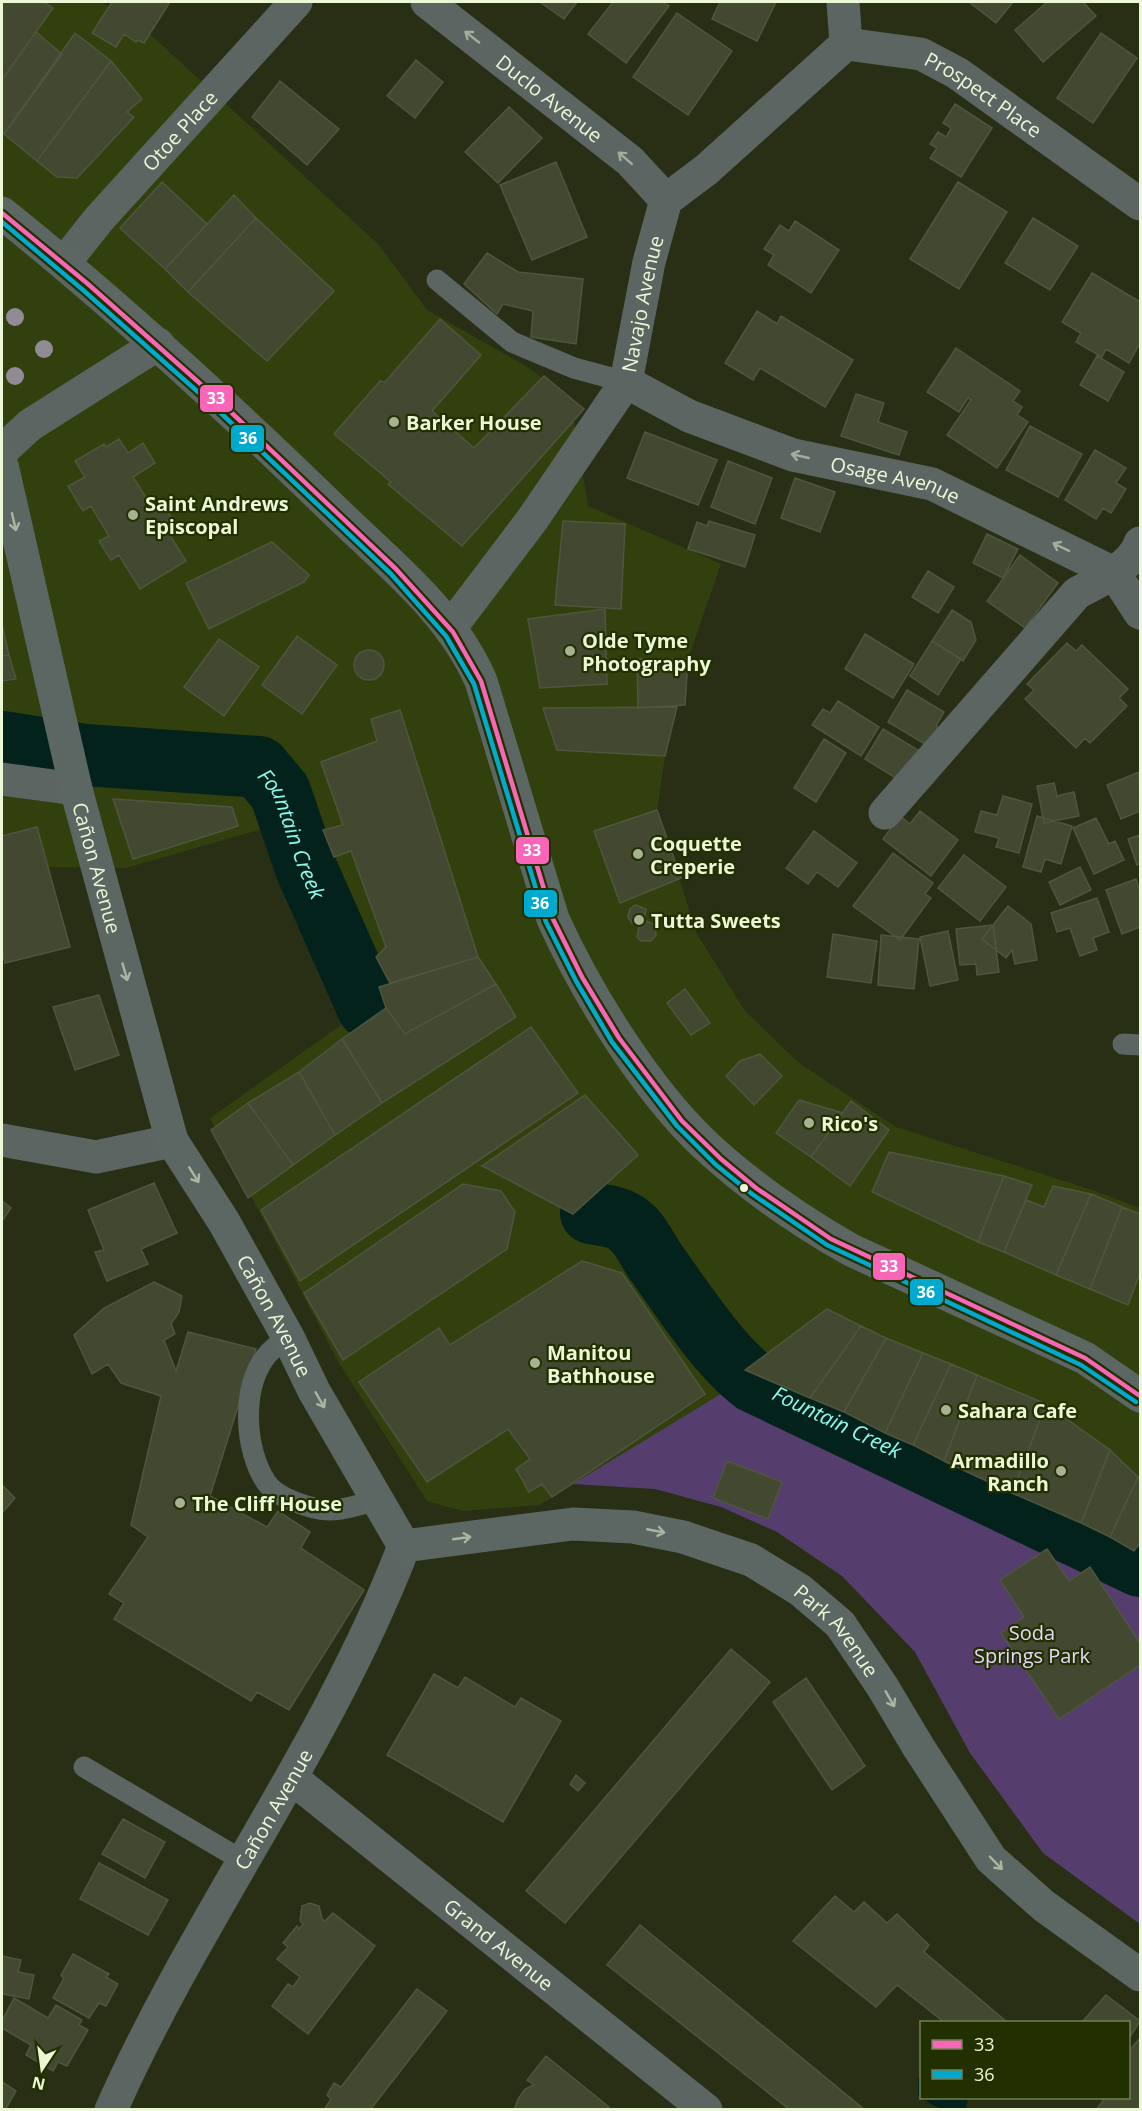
<svg xmlns="http://www.w3.org/2000/svg" width="1142" height="2111" font-family="'Open Sans',sans-serif">
  <rect width="100%" height="100%" fill="#282f15"/>
  <path fill="#32400e" d="M2,2H102L151,35L378,244L427,310L531,369L571,402L588,506L721,564L688,659L665,756L657,810L697,934L745,1011L799,1063L896,1127L1092,1190L1140,1208V1545L1130,1553L733,1376L719,1401L539,1505L463,1511L427,1501L339,1363L210,1118L351,1018L269,827L126,868L48,867L37,827L2,836Z"/>
  <path fill="#553e6d" d="M734,1386L1122,1566L1140,1552V1924L1043,1853L970,1753L915,1652L842,1576L777,1532L721,1507L655,1489L573,1484Z"/>
  <path fill="#04221c" d="M921,2077L922,2098H968L966,2109C943,2110 937,2110 918,2095V2079Z"/>
  <g fill="none" stroke-linecap="round" stroke-linejoin="round">
    <g stroke="#04221c" stroke-width="62">
      <path id="s1" d="M2,742L85,755L259,767L280,792L306,868L368,1008"/>
      <path id="s2" d="M591,1213C601,1215 614,1216 623,1221C640,1230 646,1249 657,1264C683,1300 719,1356 754,1382L1140,1566"/>
    </g>
  </g>
  <path fill="#424930" stroke="#4f563f" stroke-width="1.5" d="M2,2H44L53,8L2,80Z
    M112,2H170L144,43L138,40L136,42L124,34L116,47L92,33Z
    M540,2H577L564,19Z
    M613,2H663L669,6L626,63L588,34Z
    M720,2H776L757,41L712,19Z
    M969,2H1013L996,23Z
    M1047,2H1083L1096,16L1043,62L1015,30Z
    M677,13L732,51L688,115L633,77Z
    M36,32L62,54L4,134L2,132V80Z
    M75,33L111,61L37,161L4,134Z
    M1101,33L1137,58L1093,123L1057,98Z
    M416,60L443,82L415,118L387,96Z
    M111,61L142,99L127,112L134,117L77,178L57,177L37,161Z
    M280,81L339,129L307,165L252,117Z
    M955,104L992,128L961,177L930,158L937,148L930,144L938,132L946,137L951,128L943,123Z
    M509,107L542,138L498,183L465,152Z
    M556,162L587,237L532,260L500,185Z
    M162,182L207,224L165,269L120,228Z
    M958,182L1007,212L959,289L910,259Z
    M234,195L256,218L188,292L165,269Z
    M256,218L334,291L267,361L188,292Z
    M1033,218L1078,246L1050,290L1005,263Z
    M795,221L839,250L811,293L768,265L774,255L764,249L780,225L789,231Z
    M487,253L518,272L583,279L576,344L531,337L533,311L503,304L497,314L464,284Z
    M1092,273L1140,302V343L1129,363L1106,349L1102,357L1076,342L1081,333L1062,322Z
    M757,311L777,324L781,316L853,360L825,407L760,368L753,380L725,363Z
    M440,319L481,355L432,411L474,448L544,376L584,409L462,546L388,484L391,482L334,434L380,381L385,382Z
    M956,348L1020,391L1013,401L1022,407L1017,415L1028,422L997,468L947,435L971,400L968,398L959,412L927,392Z
    M1097,356L1124,372L1108,401L1080,385Z
    M856,394L884,403L878,422L907,432L899,455L841,436Z
    M1030,426L1082,454L1058,497L1006,470Z
    M645,432L717,460L698,505L627,478Z
    M119,439L128,453L143,443L155,463L133,477L155,512L164,505L172,519L163,524L186,561L140,589L119,555L111,560L99,541L109,536L91,506L83,511L68,486L85,477L75,461L104,444L106,447Z
    M1095,450L1126,468L1116,483L1126,489L1111,513L1103,508L1096,519L1065,500Z
    M728,461L772,478L755,524L711,507Z
    M795,478L835,492L820,532L781,518Z
    M563,521L625,524L621,609L555,605Z
    M709,521L755,535L745,567L688,549L697,522L707,526Z
    M987,534L1018,549L1003,578L973,563Z
    M272,542L309,575L304,582L209,629L186,583Z
    M1020,555L1058,583L1025,628L987,601Z
    M928,571L954,587L938,613L912,597Z
    M605,609L607,684L540,688L528,619Z
    M952,610L971,622L976,640L963,661L932,641Z
    M2,625L9,655L2,656Z
    M865,634L914,664L893,698L845,669Z
    M297,636L337,665L302,714L262,685Z
    M219,639L259,667L224,716L184,687Z
    M932,641L961,659L938,695L910,676Z
    M1067,643L1076,651L1082,645L1128,689L1119,698L1127,706L1090,743L1085,738L1076,748L1025,699L1034,690L1027,684Z
    M354 665a15 15 0 1 1 30 0a15 15 0 1 1-30 0Z
    M9,655L16,679L2,681V656Z
    M637,659H688L685,705L638,708Z
    M907,690L944,712L936,726L941,729L930,747L888,722Z
    M838,701L879,727L861,756L812,725L823,709L830,713Z
    M677,707L665,756L557,750L543,708Z
    M400,710L478,957L390,983L376,957L386,947L351,851L334,857L323,830L343,825L321,762L377,741L371,719Z
    M883,729L921,752L907,785L865,759Z
    M824,739L846,753L816,802L794,788Z
    M1139,772L1140,811L1121,819L1107,785Z
    M1054,783L1057,796L1074,792L1079,816L1044,823L1037,786Z
    M1003,796L1032,804L1019,853L996,847L999,838L975,832L981,811L997,815Z
    M113,799L232,807L238,826L133,859Z
    M657,810L681,878L620,903L594,831Z
    M920,811L958,840L931,876L883,839L900,816L910,824Z
    M1037,816L1072,826L1061,864L1045,859L1041,872L1023,867Z
    M1096,818L1109,844L1115,841L1124,860L1094,874L1073,828Z
    M37,827L70,947L5,963L2,950V836Z
    M814,831L857,863L838,887L817,872L808,884L786,868Z
    M1140,835V863L1137,865L1128,839Z
    M893,853L933,883L925,894L931,898L900,940L853,906Z
    M964,855L1006,887L980,921L938,888Z
    M1080,867L1091,890L1060,905L1049,882Z
    M1136,879L1140,892V927L1122,934L1106,890Z
    M1097,898L1109,932L1093,938L1097,950L1080,956L1070,928L1057,932L1051,913Z
    M635,905L646,909L644,920L655,925L656,935L651,941H641L637,937L640,922L632,923L628,917L630,909Z
    M1008,906L1031,924L1037,960L1015,964L1012,950L1006,958L982,939Z
    M993,925L999,972L977,975L976,964L960,965L956,929Z
    M948,931L958,980L930,986L920,937Z
    M833,934L877,941L871,983L827,977Z
    M881,935L919,939L914,989L878,985Z
    M478,957L496,984L405,1034L386,1008L379,987Z
    M496,984L516,1017L382,1103L342,1039L386,1008L405,1034Z
    M685,989L710,1023L691,1035L667,1003Z
    M99,995L119,1055L75,1070L53,1007Z
    M531,1027L578,1093L300,1281L261,1210Z
    M342,1039L382,1103L335,1135L299,1072Z
    M760,1054L782,1076L754,1105L726,1076L740,1061Z
    M299,1072L335,1135L293,1165L248,1103Z
    M585,1095L638,1155L573,1214L482,1166Z
    M799,1100L843,1113L811,1157L776,1133Z
    M851,1101L889,1130L850,1186L811,1157Z
    M248,1103L293,1165L248,1198L211,1130Z
    M889,1152L1004,1176L978,1242L872,1192Z
    M1004,1176L1032,1185L1004,1252L978,1242Z
    M154,1183L177,1233L141,1249L148,1264L107,1281L95,1252L104,1250L88,1210Z
    M463,1184L501,1191L515,1212L507,1249L343,1360L304,1293Z
    M1053,1186L1091,1194L1056,1275L1004,1252L1026,1200L1044,1207Z
    M1091,1194L1122,1207L1090,1289L1056,1275Z
    M2,1201L11,1208L2,1221Z
    M1122,1207L1140,1214V1273L1128,1305L1090,1289Z
    M582,1261L622,1273L705,1394L552,1497L542,1484L529,1492L516,1469L530,1459L508,1429L427,1482L359,1382L439,1328L450,1345Z
    M154,1282L182,1296L179,1312L171,1324L175,1334L164,1340L176,1371L188,1332L256,1349L210,1496L267,1527L278,1511L310,1532L301,1548L364,1590L289,1710L257,1692L251,1701L114,1619L124,1603L109,1594L148,1537L131,1525L161,1396L121,1383L108,1364L92,1374L74,1335L104,1308Z
    M827,1309L861,1326L810,1398L745,1370Z
    M861,1326L886,1338L844,1412L810,1398Z
    M886,1338L923,1353L885,1433L844,1412Z
    M923,1353L951,1364L913,1445L885,1433Z
    M951,1364L977,1375L944,1461L913,1445Z
    M977,1375L1046,1404L1012,1493L944,1461Z
    M1046,1404L1110,1450L1081,1523L1012,1493Z
    M1110,1450L1138,1477L1110,1537L1081,1523Z
    M727,1461L782,1482L768,1519L713,1498Z
    M1138,1477L1140,1479V1543L1134,1551L1110,1537Z
    M2,1485L15,1498L2,1513Z
    M1047,1549L1069,1581L1090,1567L1140,1643V1665L1059,1719L1001,1633L1024,1617L1000,1580Z
    M731,1649L770,1682L565,1923L526,1891Z
    M434,1674L458,1688L465,1677L515,1707L521,1698L561,1721L503,1822L387,1755Z
    M806,1678L865,1766L832,1790L773,1702Z
    M576,1775L585,1783L578,1791L570,1784Z
    M123,1819L165,1842L145,1878L102,1854Z
    M99,1863L168,1900L148,1935L80,1899Z
    M835,1896L854,1912L864,1902L887,1923L897,1914L929,1945L924,1952L1007,2022H944L897,1985L876,2007L793,1941Z
    M310,1903L319,1906L322,1919L325,1921L333,1913L375,1946L308,2034L272,2006L288,1984L293,1987L300,1977L277,1959L288,1947L283,1943L297,1926L299,1929L303,1924L300,1921L302,1906Z
    M640,1925L865,2110H790L607,1965Z
    M73,1954L109,1974L106,1977L118,1984L106,2006L99,2003L89,2018L53,1998L64,1978L61,1975Z
    M2,1956L21,1960L18,1972L34,1975L29,1999L2,1994Z
    M417,1989L447,2011L370,2110H324L331,2099L327,2095L334,2083L341,2087Z
    M1106,1995L1140,2021L1128,2040V2022H1082Z
    M14,1998L48,2018L56,2005L82,2020L79,2025L88,2030L67,2066L58,2062L53,2071L26,2055L31,2045L2,2028V2021Z
    M1140,2038V2110H1096L1105,2098H1128V2052Z
    M546,2056L609,2107L606,2110H514L518,2099L525,2089L534,2085L527,2080Z
    M2,2082L16,2091L5,2110H2Z"/>
  <g fill="none" stroke-linecap="round" stroke-linejoin="round">
    <path stroke="#5c6562" stroke-width="21" d="M437,280L512,342L574,368L626,382
      M1123,1044L1140,1045
      M288,1337C281,1342 273,1348 267,1355C241,1387 244,1449 266,1482C275,1496 299,1504 314,1508C334,1514 358,1505 377,1500
      M84,1767L245,1862"/>
    <g stroke="#5c6562" stroke-width="33">
      <path id="s3" d="M427,2L630,161L666,200"/>
      <path d="M843,2L846,44"/>
      <path id="s4" d="M846,44L921,54L957,73L1140,204"/>
      <path id="s5" d="M64,263L99,219L296,2"/>
      <path id="s6" d="M626,382L689,416L793,455L932,484L1114,573L1140,613"/>
      <path d="M2,451L30,425L158,344"/>
      <path id="s7" d="M451,627L532,520L626,382L649,262L666,200L706,170L846,44"/>
      <path d="M2,779L76,789"/>
      <path d="M885,813L1077,593C1098,582 1132,567 1140,543"/>
      <path d="M2,1140L96,1157L172,1141"/>
      <path id="s8" d="M293,1779L706,2110"/>
      <path id="s9" d="M111,2110C197,1916 328,1745 404,1546"/>
    </g>
    <g stroke="#5c6662" stroke-width="33">
      <path d="M2,213C118,306 227,406 334,510C388,563 450,610 481,681L553,919C586,992 645,1088 704,1144C749,1186 798,1220 851,1250L1085,1358L1140,1396"/>
      <path id="s10" d="M2,465L76,789L172,1141L224,1222L288,1337L314,1391L404,1546L573,1524L633,1527L683,1537L751,1560L800,1590L840,1624L882,1686L919,1748L991,1859L1044,1906L1140,1975"/>
    </g>
    <defs>
      <path id="bus-1" d="M2,213L88,284L213,395L396,569L453,632L481,681L553,919L582,977L619,1038L682,1121L721,1159L756,1188L831,1239L1085,1358L1140,1396"/>
      <path id="bus-2" d="M2,222L83,290L207,400L391,574L446,636L474,684L546,922L576,981L612,1042L677,1126L716,1165L752,1194L827,1245L1081,1365L1136,1402"/>
    </defs>
    <use href="#bus-1" stroke="#223000" stroke-width="9"/>
    <use href="#bus-2" stroke="#223000" stroke-width="9"/>
    <use href="#bus-1" stroke="#fa66b7" stroke-width="4.5"/>
    <use href="#bus-2" stroke="#00a9ce" stroke-width="4.5"/>
  </g>
  <g fill="#908b94">
    <circle cx="15" cy="317" r="9"/>
    <circle cx="44" cy="349" r="9"/>
    <circle cx="15" cy="376" r="9"/>
  </g>
  <defs><path id="oneway-shaft" d="M-6 0H5M1.5-3L5.5 0L1.5 3" fill="none" stroke-width="1.6" stroke-linecap="round" stroke-linejoin="round" transform="scale(1.5)"/></defs>
  <g stroke="#a4ae9c">
    <use href="#oneway-shaft" transform="translate(472 37) rotate(-142)"/>
    <use href="#oneway-shaft" transform="translate(625 158) rotate(-139)"/>
    <use href="#oneway-shaft" transform="translate(800 456) rotate(-167)"/>
    <use href="#oneway-shaft" transform="translate(1061 547) rotate(-154)"/>
  </g>
  <g stroke="#abb6a2">
    <use href="#oneway-shaft" transform="translate(14 522) rotate(77)"/>
    <use href="#oneway-shaft" transform="translate(125 972) rotate(74)"/>
    <use href="#oneway-shaft" transform="translate(194 1175) rotate(58)"/>
    <use href="#oneway-shaft" transform="translate(320 1400) rotate(60)"/>
    <use href="#oneway-shaft" transform="translate(656 1531) rotate(11)"/>
    <use href="#oneway-shaft" transform="translate(462 1538) rotate(-8)"/>
    <use href="#oneway-shaft" transform="translate(890 1699) rotate(60)"/>
    <use href="#oneway-shaft" transform="translate(996 1863) rotate(46)"/>
  </g>
  <g fill="#a7b193" stroke="#223000" stroke-width="2">
    <circle cx="394" cy="422" r="6"/>
    <circle cx="133" cy="515" r="6"/>
    <circle cx="570" cy="651" r="6"/>
    <circle cx="638" cy="854" r="6"/>
    <circle cx="639" cy="920" r="6"/>
    <circle cx="809" cy="1123" r="6"/>
    <circle cx="535" cy="1363" r="6"/>
    <circle cx="946" cy="1410" r="6"/>
    <circle cx="1061" cy="1471" r="6"/>
    <circle cx="180" cy="1503" r="6"/>
  </g>
  <circle fill="#ebf7d7" stroke="#223000" stroke-width="2" cx="744" cy="1188" r="5"/>
  <g text-anchor="middle" dominant-baseline="central" stroke-width="4.5" stroke-linejoin="round" paint-order="stroke">
    <g font-size="20" fill="#ebf7d7" stroke="#223000">
      <text stroke="none"><textPath href="#s4" startOffset="150">Prospect Place</textPath></text>
      <text stroke="none"><textPath href="#s3" startOffset="156">Duclo Avenue</textPath></text>
      <text stroke="none"><textPath href="#s5" startOffset="176">Otoe Place</textPath></text>
      <text stroke="none"><textPath href="#s7" startOffset="381">Navajo Avenue</textPath></text>
      <text stroke="none"><textPath href="#s6" startOffset="288">Osage Avenue</textPath></text>
      <text stroke="none"><textPath href="#s10" startOffset="414">Cañon Avenue</textPath></text>
      <text stroke="none"><textPath href="#s10" startOffset="900">Cañon Avenue</textPath></text>
      <text stroke="none"><textPath href="#s10" startOffset="1630">Park Avenue</textPath></text>
      <text stroke="none"><textPath href="#s9" startOffset="342">Cañon Avenue</textPath></text>
      <text stroke="none"><textPath href="#s8" startOffset="264">Grand Avenue</textPath></text>
    </g>
    <g font-size="20" font-weight="bold" fill="#ebf7d7" stroke="#223000" text-anchor="start">
      <text x="406" y="422">Barker House</text>
      <text x="145" y="503">Saint Andrews<tspan x="145" dy="23">Episcopal</tspan></text>
      <text x="582" y="640">Olde Tyme<tspan x="582" dy="23">Photography</tspan></text>
      <text x="650" y="843">Coquette<tspan x="650" dy="23">Creperie</tspan></text>
      <text x="651" y="920">Tutta Sweets</text>
      <text x="821" y="1123">Rico's</text>
      <text x="547" y="1352">Manitou<tspan x="547" dy="23">Bathhouse</tspan></text>
      <text x="958" y="1410">Sahara Cafe</text>
      <text x="1049" y="1460" text-anchor="end">Armadillo<tspan x="1049" dy="23">Ranch</tspan></text>
      <text x="192" y="1503">The Cliff House</text>
    </g>
    <g font-size="20" fill="#e6d6fb" stroke="#223000">
      <text x="1032" y="1632">Soda<tspan x="1032" dy="23">Springs Park</tspan></text>
    </g>
    <g font-size="21" font-style="italic" fill="#8bfaec" stroke="#223000">
      <text stroke="none"><textPath href="#s1" startOffset="334">Fountain Creek</textPath></text>
      <text stroke="none"><textPath href="#s2" startOffset="334">Fountain Creek</textPath></text>
    </g>
  </g>
  <g stroke="#223000" stroke-width="2">
    <rect x="199" y="384" width="35" height="29" rx="6" fill="#fa66b7"/>
    <rect x="230" y="424" width="35" height="29" rx="6" fill="#00a9ce"/>
    <rect x="515" y="836" width="35" height="29" rx="6" fill="#fa66b7"/>
    <rect x="523" y="889" width="35" height="29" rx="6" fill="#00a9ce"/>
    <rect x="872" y="1252" width="34" height="29" rx="6" fill="#fa66b7"/>
    <rect x="909" y="1278" width="35" height="28" rx="6" fill="#00a9ce"/>
  </g>
  <g font-size="16" text-anchor="middle" font-weight="bold" fill="#fff">
    <text x="216" y="404">33</text>
    <text x="248" y="444">36</text>
    <text x="532" y="856">33</text>
    <text x="540" y="909">36</text>
    <text x="889" y="1272">33</text>
    <text x="926" y="1298">36</text>
  </g>
  <rect width="1142" height="2111" fill="none" stroke="#ebf7d7" stroke-width="6"/>
  <rect x="920" y="2021" width="210" height="78" fill="#223000" stroke="#728056" stroke-width="1.5"/>
  <rect x="932" y="2040" width="30" height="9" fill="#fa66b7" stroke="#728056" stroke-width="1.5"/>
  <text x="974" y="2051" font-size="18" fill="#ebf7d7">33</text>
  <rect x="932" y="2070" width="30" height="9" fill="#00a9ce" stroke="#728056" stroke-width="1.5"/>
  <text x="974" y="2081" font-size="18" fill="#ebf7d7">36</text>
  <g transform="translate(42 2069) rotate(193)" stroke="#223000" stroke-width="4.5" paint-order="stroke">
  <path d="M0-4.5L10 22L0 15L-10 22Z" fill="#ebf7d7"/>
  <text y="-9" font-size="16" font-weight="bold" text-anchor="middle" fill="#ebf7d7">N</text>
  </g>
</svg>
